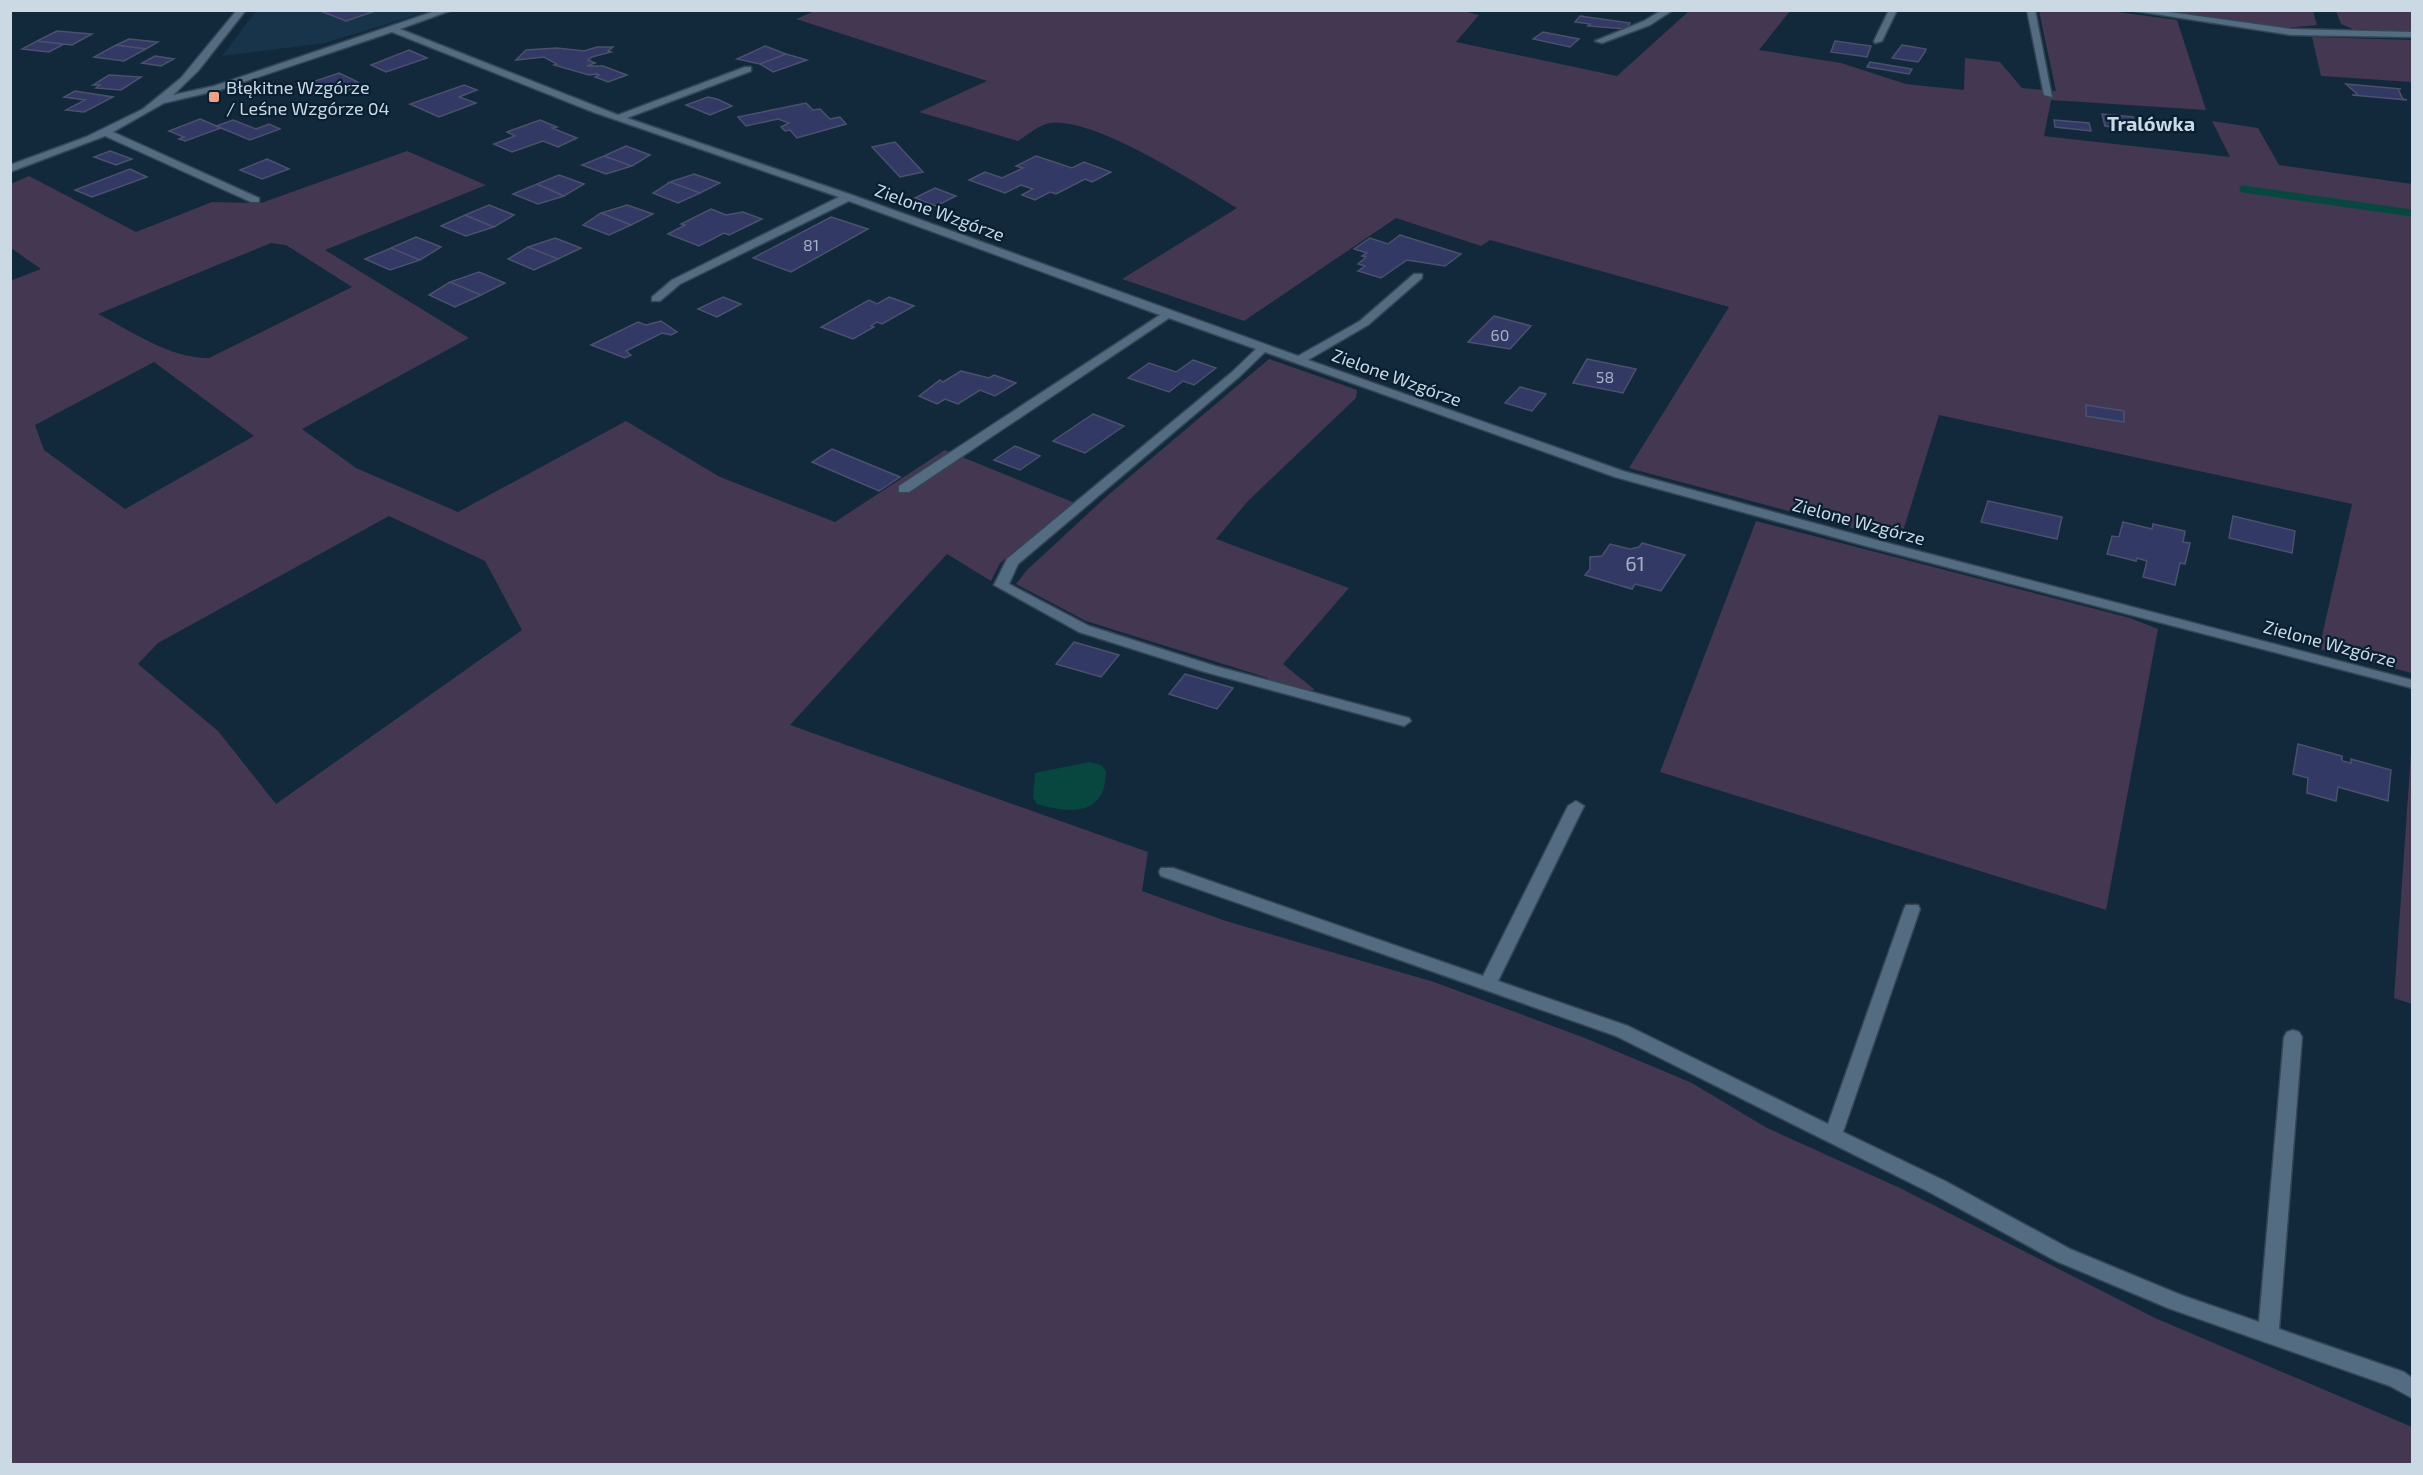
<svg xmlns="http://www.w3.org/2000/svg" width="2423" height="1475" font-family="'Exo 2',sans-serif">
  <rect width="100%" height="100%" fill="#11293b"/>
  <path fill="#17344b" d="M256,11H429L325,43L222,56Z"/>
  <path fill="#443752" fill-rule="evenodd" d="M817,10L1463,11L1479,15L1456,42L1617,76L1689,11H1790L1759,50L1841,63L1906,84L1964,90L1965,58L2000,62L2022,88L2056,91L2039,11H2111L2177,20L2206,110L2051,100L2044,136L2230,157L2212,121L2258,128L2279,165L2412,184V673L2319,649L2352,504L1939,415L1900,541L1629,468L1729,307L1490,240L1481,246L1396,218L1244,321L1122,279L1237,208C1199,185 1088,112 1046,124C1036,127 1026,136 1018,141L919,112L987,81L796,19Z
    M2157,11H2313L2317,25L2286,28Z
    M2336,11H2412V32L2353,29L2341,24Z
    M2312,37L2412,40V82L2321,76Z
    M407,151L486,185L325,250L469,338L302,429L356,468L458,512L626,421L720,477L835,522L945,450L1075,503L1000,563L991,581L947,554L790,725L1148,852L1142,891L1226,921L1434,982L1585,1038L1692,1083L1767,1128L1900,1188L2155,1318L2412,1427V1464H11L10,281L41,269L11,248V184L29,176L136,232L212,202L261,203ZM271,243L286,245L352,287L209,358C169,358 133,332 98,314ZM154,362L254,436L125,509L44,450L35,425ZM389,516L485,561L522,630L276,804L218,731L138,664L158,643Z
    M1269,359L1357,390L1356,398L1248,501L1216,539L1349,588L1283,664L1315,690H1271L1268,678L1086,621L1016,584L1027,570L1107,496Z
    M1756,521L2130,618L2158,629L2106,910L1660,772Z
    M2412,738V1004L2394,998Z"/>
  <path fill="#08473f" d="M1089,762L1101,765L1106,771C1106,816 1070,814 1037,804L1033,798L1035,773Z"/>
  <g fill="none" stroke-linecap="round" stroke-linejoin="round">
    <path stroke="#08473f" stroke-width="7" d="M2243,189L2412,213"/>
  </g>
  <path fill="#333965" stroke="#4b516c" stroke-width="1.5" d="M318,10H378L346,21Z
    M1580,16L1630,23L1626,29L1588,26L1590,24L1575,22Z
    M57,31L92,34L72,45L37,41Z
    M1543,32L1579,39L1570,47L1533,39Z
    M129,39L158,42L146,49L116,45Z
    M37,41L64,44L49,52L22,49Z
    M1835,41L1871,46L1867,57L1831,52Z
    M116,45L146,49L124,61L94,57Z
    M1902,45L1926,49L1925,52L1918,62L1892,58Z
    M765,46L786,54L760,64L737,59Z
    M597,47H613L608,51L611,52L592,57L588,60L595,63L587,66H603L627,75L608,82L595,77L599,75L597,74L589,75L554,65L557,64L544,57L516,60L526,50L557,48L584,51Z
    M409,50L427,58L386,72L371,65Z
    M786,54L807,60L773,72L760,64Z
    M155,56L174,59L161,66L142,63Z
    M1870,62L1912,69L1909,74L1867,67Z
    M339,73L358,82L348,85L355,88L343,92L336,89L314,95L297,87Z
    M109,75L141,77L121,90L96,88L100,85H93Z
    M2346,84L2401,89H2398L2403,99L2407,100L2352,95H2358Z
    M464,85L477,90L459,97L476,103L439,117L410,104Z
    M75,91L113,97L84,112L66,110L85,100L64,97Z
    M708,97L717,99L732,106L710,115L686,105Z
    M806,103L813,110L820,109L830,119L840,117L846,124L797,138L790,130L785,131L781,127L789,123L778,119L746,126L738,117Z
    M2102,114L2133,117L2134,121L2141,122L2142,126L2134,125L2135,130L2105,126Z
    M200,119L221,128L185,141L179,139L184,137L169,131Z
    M233,120L256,129L269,124L280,129L250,140L216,126Z
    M540,120L557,127L552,128L577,138L558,147L543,141L512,152L494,144L515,136L507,132Z
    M2054,120L2089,123L2091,131L2055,127Z
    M895,142L923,172L900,177L872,147Z
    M626,146L650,155L632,166L604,156Z
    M110,151L132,159L116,165L94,157Z
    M604,156L632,166L606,174L582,165Z
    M1036,156L1072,168L1084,162L1111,172L1092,182L1085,179L1056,194L1050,192L1035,200L1022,195L1033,189L1021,185L1005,193L969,180L985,172L1002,178L1023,168L1016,166Z
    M267,159L289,169L262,179L240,170Z
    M130,169L147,177L92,197L75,190Z
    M694,174L720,183L700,193L670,182Z
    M559,175L584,184L564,196L537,184Z
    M670,182L700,193L678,203L653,193Z
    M537,184L564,196L538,204L513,194Z
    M935,188L956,196L936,206L915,198Z
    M489,205L514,215L494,227L465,215Z
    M627,205L653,214L631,225L601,213Z
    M711,209L726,215L743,212L762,219L729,235L724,233L699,246L668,234L685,225L681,224Z
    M601,213L631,225L609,235L583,225Z
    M465,215L494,227L466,236L441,226Z
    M831,217L868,229L791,272L753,258Z
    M1400,235L1461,254L1445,266L1407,260L1381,278L1358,271L1365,266L1358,264L1366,257L1362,256L1367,253L1354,249L1370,238L1388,244Z
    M416,237L441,247L420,260L391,248Z
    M555,238L581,248L558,259L528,247Z
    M528,247L558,259L534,270L508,259Z
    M391,248L420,260L390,270L365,259Z
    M479,272L505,283L481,295L450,282Z
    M450,282L481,295L455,307L429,295Z
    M723,297L741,304L717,317L698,309Z
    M889,297L914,306L882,324L877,322L871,326L874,327L853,339L821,327L869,300L877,304Z
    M1494,316L1531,326L1510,349L1468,342Z
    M661,321L677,332L671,335L662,333L626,351L631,355L625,358L591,345L638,322L646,325Z
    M1587,359L1636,369L1623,393L1573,383Z
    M1193,360L1216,368L1194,385L1183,381L1169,392L1128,378L1149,363L1176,372Z
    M961,371L989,378L994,375L1016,383L995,396L980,390L958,404L945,399L937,404L919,396L940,380L943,382Z
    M1520,387L1546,394L1532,411L1505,403Z
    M2086,405L2124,411V422L2086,416Z
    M1093,414L1124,426L1085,453L1053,441Z
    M1015,446L1040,456L1020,470L994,460Z
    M832,449L900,477L879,491L812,462Z
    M1988,501L2062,517L2057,539L1981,522Z
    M2233,516L2295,531L2292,553L2229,538Z
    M2123,522L2152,529L2153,524L2185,531L2183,542L2190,543L2185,564L2180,563L2175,585L2143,577L2147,561L2137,558L2136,561L2107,554L2112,536L2119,537Z
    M1642,543L1685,555L1661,591L1635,584L1632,589L1585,575L1590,569V557L1602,556L1610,544L1630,549L1639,547Z
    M1074,642L1119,655L1101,677L1056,664Z
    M1185,674L1233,688L1217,709L1169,694Z
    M2298,744L2342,756V761L2351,763V759L2391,770L2388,801L2338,787L2336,801L2307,793L2308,778L2293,774Z"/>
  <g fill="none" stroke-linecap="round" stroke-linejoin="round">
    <defs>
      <path id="minor" d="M237,10H246L198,71L173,95L214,86L438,10H452L400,29L618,115L745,67H751V71L627,118L852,195L1298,356L1360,321L1414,274H1422V278L1368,325L1308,360L1623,471L1876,540L2412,680V688L1866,546L1615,477L1265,352L1239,377L1018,564L1009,584L1089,626L1215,666L1409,718L1411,721L1404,726L1205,672L1079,632L994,585L1007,559L1231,373L1256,349L1169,318L909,492H899V486L1160,315L849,201L680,284L660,301H652V297L672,280L839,197L593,112L392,32L220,90L164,103L113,132L259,198V202H251L105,136L10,172V165L86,137L143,109L181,78Z
        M1662,10H1673L1650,25L1602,43L1595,41L1644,21Z
        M1889,10H1897L1882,41L1875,43L1874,41Z
        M2027,10H2035L2052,97L2044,95Z
        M2129,10H2155L2291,29L2412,32V37L2291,35Z
        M1576,801L1584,806L1498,981L1628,1026L1828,1124L1904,909L1906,905H1918L1920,909L1843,1132L1945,1181L2070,1249L2181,1295L2259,1322L2284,1037L2287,1032L2293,1030L2299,1032L2302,1037L2279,1329L2404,1372L2412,1378V1398L2390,1386L2168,1308L2056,1261L1931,1193L1616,1036L1161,876L1159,872L1161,868H1173L1483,976L1568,806Z"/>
    </defs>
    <use href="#minor" stroke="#354554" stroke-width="3"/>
    <use href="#minor" fill="#536c81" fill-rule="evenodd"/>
  </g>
  <rect fill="#f39f83" stroke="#071f31" stroke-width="2" x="208" y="91" width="12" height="12" rx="3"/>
  <g text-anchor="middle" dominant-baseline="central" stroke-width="4.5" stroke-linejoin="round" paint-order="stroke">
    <g font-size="16" fill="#a5b1c5">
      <text x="811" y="244">81</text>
      <text x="1500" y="334">60</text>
      <text x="1605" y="376">58</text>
    </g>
    <g font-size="18" fill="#cbd9e5" stroke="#071f31" text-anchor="start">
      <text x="226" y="87">Błękitne Wzgórze<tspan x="226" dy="21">/ Leśne Wzgórze 04</tspan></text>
    </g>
    <g font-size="18" fill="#cbd9e5" stroke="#071f31">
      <text transform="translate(940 212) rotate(20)">Zielone Wzgórze</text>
      <text transform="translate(1397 377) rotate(20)">Zielone Wzgórze</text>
      <text transform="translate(1859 521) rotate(15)">Zielone Wzgórze</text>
      <text transform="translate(2330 643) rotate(15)">Zielone Wzgórze</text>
    </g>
    <g font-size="20" font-weight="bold" fill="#cbd9e5" stroke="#071f31">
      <text x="2151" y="123">Tralówka</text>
    </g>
    <g font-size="20" fill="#a5b1c5">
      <text x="1635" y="563">61</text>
    </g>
  </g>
  <rect width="2423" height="1475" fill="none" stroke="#cbd9e5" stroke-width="24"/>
</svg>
